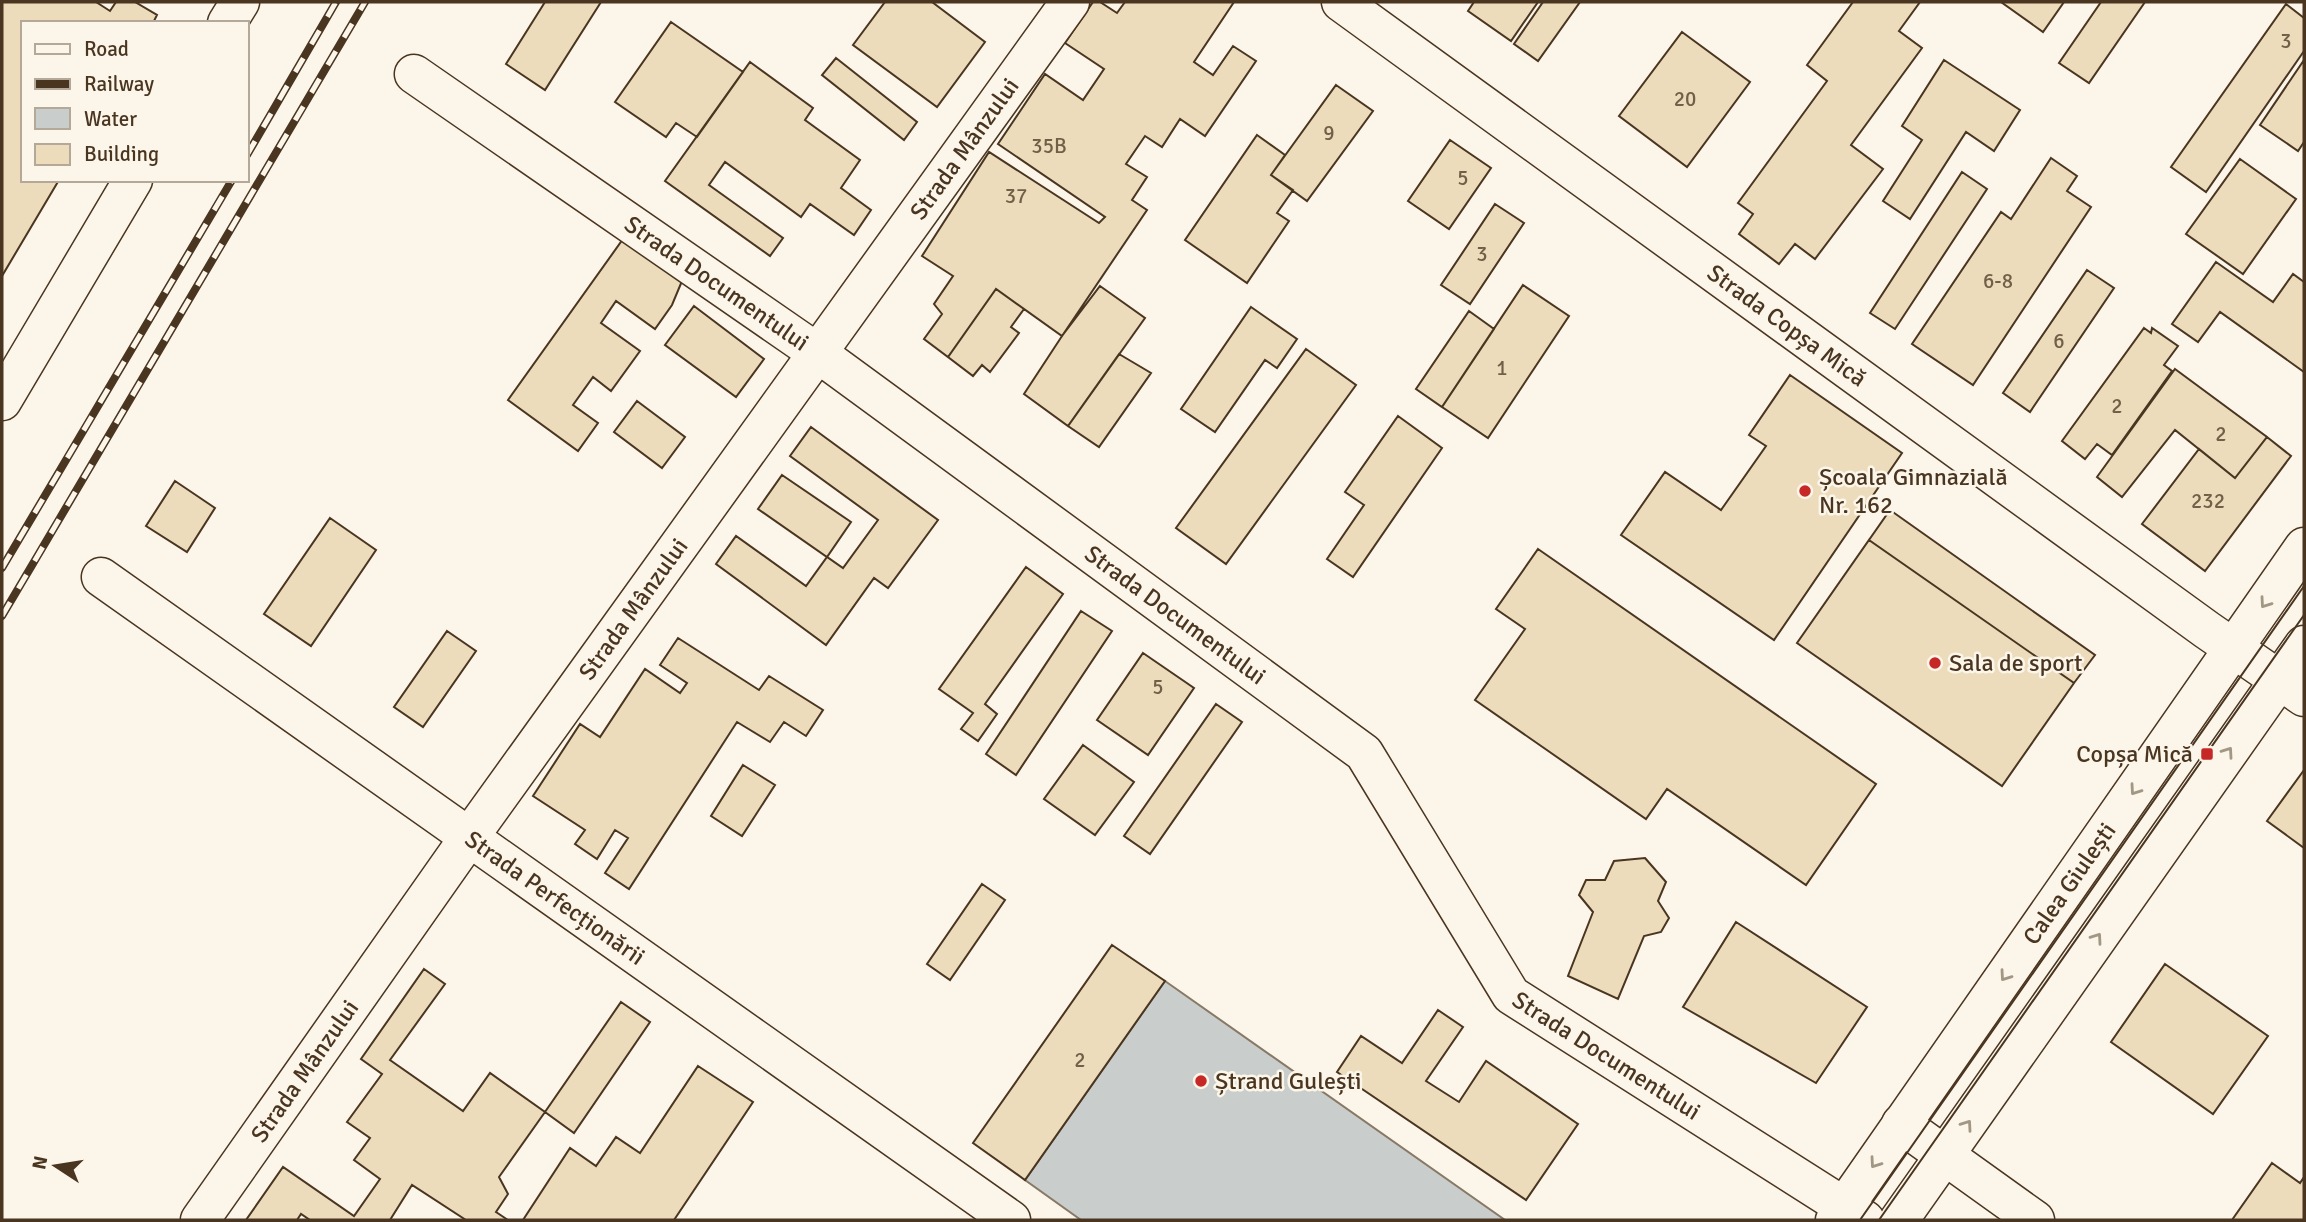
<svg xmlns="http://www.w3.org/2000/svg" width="2306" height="1222" font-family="Signika,sans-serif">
  <rect width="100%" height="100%" fill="#fbf6e9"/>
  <path fill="#c9cecd" stroke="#887966" stroke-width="2" d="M1165,981L1505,1220H1081L1025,1180Z"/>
  <path fill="#ecdcbc" stroke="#4a3520" stroke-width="2" d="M2,2H96L110,11L116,2H135L157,15L153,23H23V180H59L2,276Z
    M545,2H601L545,90L506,64Z
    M885,2H932L985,42L937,107L853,45Z
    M1093,2H1100L1117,13L1125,2H1234L1194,62L1213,75L1233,46L1256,61L1205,136L1180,119L1162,147L1145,136L1126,164L1147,177L1132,200L1147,210L1062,336L996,289L948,357L924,339L942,314L934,304L953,276L922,256L989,152L1099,223L1105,217L998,144L1045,74L1083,100L1104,69L1065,43Z
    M1474,2H1538L1511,41L1468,11Z
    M1543,2H1580L1538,61L1514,44Z
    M1853,2H1920L1899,31L1922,48L1851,145L1883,169L1815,259L1795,244L1779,264L1739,234L1753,214L1738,203L1827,81L1807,65Z
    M2001,2H2064L2043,32Z
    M2101,2H2145L2089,83L2059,63Z
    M2286,4L2304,18V51L2206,192L2171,167Z
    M671,22L743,72L697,137L676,123L666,137L615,102Z
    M1682,32L1750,82L1687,167L1619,116Z
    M836,58L917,122L904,140L822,75Z
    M1944,60L2020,110L1994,151L1966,132L1910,219L1883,201L1922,140L1902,126Z
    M2304,60V142L2298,151L2260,125Z
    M750,62L813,108L805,120L860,160L841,188L871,210L854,235L810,204L801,217L725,162L709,185L783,238L770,256L665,181Z
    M1336,85L1373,111L1307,201L1271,175Z
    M1257,135L1285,155L1271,175L1293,190L1277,213L1289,221L1247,283L1185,240Z
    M1450,140L1491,168L1449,229L1408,201Z
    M2051,158L2077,176L2067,191L2091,207L1973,385L1912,344L2001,212L2011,219Z
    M2240,159L2296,199L2243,274L2186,234Z
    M1962,172L1987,189L1895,329L1870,313Z
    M1495,204L1524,223L1470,304L1441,285Z
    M623,239L682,281L672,305L655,329L616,301L601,323L640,351L611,391L593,377L573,405L598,423L578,451L508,400Z
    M2216,262L2273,302L2293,274L2304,282V372L2220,312L2198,342L2172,324Z
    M2087,270L2114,288L2030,412L2003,393Z
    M1523,285L1569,316L1488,438L1442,407Z
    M1100,286L1145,318L1068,426L1024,394L1062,336Z
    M996,289L1024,309L1011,327L1019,333L990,372L982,365L973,376L948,357Z
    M694,306L764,359L736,397L665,345Z
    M1251,307L1297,339L1277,368L1265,360L1215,432L1181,409Z
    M1469,311L1494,329L1442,407L1416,389Z
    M2144,328L2151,333L2152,328L2178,346L2164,365L2172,371L2112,455L2097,444L2085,459L2062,441Z
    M1306,349L1356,385L1226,564L1176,528Z
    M1119,354L1151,373L1099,447L1068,426Z
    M2175,369L2267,437L2235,478L2175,430L2122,497L2097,477Z
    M1790,375L1902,453L1774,640L1621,535L1665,472L1721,510L1766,446L1749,435Z
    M637,401L685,437L662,468L614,432Z
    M1398,416L1442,448L1353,577L1327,559L1364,505L1345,492Z
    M811,427L938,520L888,588L874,578L826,645L716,564L736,536L806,586L827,557L843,568L878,520L790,456Z
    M2267,437L2291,456L2205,571L2142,524L2199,449L2235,478Z
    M782,475L851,522L827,557L758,509Z
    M175,481L215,508L187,552L146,526Z
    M1890,510L2095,655L2074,683L1869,540Z
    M330,518L376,550L311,646L264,614Z
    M1869,540L2074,683L2002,786L1797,643Z
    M1538,549L1876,784L1806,885L1667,789L1646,819L1475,700L1525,629L1496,609Z
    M1026,567L1063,594L985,704L997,714L978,741L961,729L973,713L939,689Z
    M1081,611L1112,631L1016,775L986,754Z
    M447,631L476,651L423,727L394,707Z
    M678,638L759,690L769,676L823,710L806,736L784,722L770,742L737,722L629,889L605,873L628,838L615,830L597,859L575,844L585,830L533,796L580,724L600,737L645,669L680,693L687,683L660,665Z
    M1143,653L1194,688L1148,755L1097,720Z
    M1216,704L1242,722L1150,854L1124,836Z
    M1083,745L1134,782L1095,835L1044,799Z
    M743,765L775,785L742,836L711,816Z
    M2304,770V848L2267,821Z
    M1645,858L1666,882L1658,901L1669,918L1661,932L1644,936L1618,999L1568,976L1593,912L1579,895L1586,880H1605L1614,861Z
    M982,884L1005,900L950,980L927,964Z
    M1736,922L1867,1007L1816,1083L1683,1007Z
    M1112,945L1165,981L1025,1180L973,1143Z
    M2165,964L2268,1036L2213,1114L2111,1042Z
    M424,969L445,984L390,1060L463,1111L490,1073L545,1112L499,1177L508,1194L496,1212L508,1220H466L412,1185L390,1220H310L301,1214L297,1220H246L283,1167L354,1216L380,1179L354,1160L370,1138L347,1122L382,1074L361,1059Z
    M621,1002L650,1022L574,1133L545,1112Z
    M1438,1010L1463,1027L1426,1081L1459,1102L1486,1061L1578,1124L1526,1200L1337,1072L1361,1036L1402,1063Z
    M698,1066L753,1102L674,1220H523L570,1148L596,1166L616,1137L640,1153Z
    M2272,1163L2300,1183L2304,1177V1220H2232Z"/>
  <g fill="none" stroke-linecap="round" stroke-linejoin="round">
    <defs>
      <g id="minor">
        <path id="s1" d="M1341,2L2207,630L2304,697"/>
        <path d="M227,23L240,2"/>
        <path id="s2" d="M414,74L819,354L1364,753L1511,995L1865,1220"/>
        <path d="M2,401L133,180"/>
        <path id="s3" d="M101,577L1011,1220"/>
        <path d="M1901,1124L2035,1220"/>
        <path id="s4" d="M200,1220L470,836L1070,2"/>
      </g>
      <g id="major">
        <path id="s5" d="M1835,1220L2304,547"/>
        <path d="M1899,1220L2304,645"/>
      </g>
    </defs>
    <use href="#minor" stroke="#4a3520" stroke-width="41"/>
    <use href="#major" stroke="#4a3520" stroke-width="41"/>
    <use href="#minor" stroke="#fbf6e9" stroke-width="38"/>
    <use href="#major" stroke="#fbf6e9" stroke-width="38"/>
    <path stroke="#4a3520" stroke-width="2" d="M1860,1220L2304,586
      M1879,1220L2304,615"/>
    <defs>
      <path id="rail" d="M247,155L336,2
        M2,568L232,180
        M2,616L365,2"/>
    </defs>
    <use href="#rail" stroke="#4a3520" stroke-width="8"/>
    <use href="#rail" stroke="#fbf6e9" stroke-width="5" stroke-dasharray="16" stroke-linecap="butt"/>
  </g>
  <defs><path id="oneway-chevron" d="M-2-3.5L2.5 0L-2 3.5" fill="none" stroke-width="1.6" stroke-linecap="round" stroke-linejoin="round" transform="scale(1.75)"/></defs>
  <g stroke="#a29684">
    <use href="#oneway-chevron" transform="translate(2265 603) rotate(125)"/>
    <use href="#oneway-chevron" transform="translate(2228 752) rotate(-55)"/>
    <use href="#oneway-chevron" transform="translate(2135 790) rotate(125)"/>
    <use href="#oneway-chevron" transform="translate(2097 938) rotate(-55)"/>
    <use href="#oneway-chevron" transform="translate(2005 976) rotate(125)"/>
    <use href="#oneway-chevron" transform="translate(1967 1125) rotate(-55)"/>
    <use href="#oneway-chevron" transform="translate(1875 1163) rotate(125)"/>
  </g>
  <g fill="#c62828" stroke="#fbf6e9" stroke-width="2.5">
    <circle cx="1805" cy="491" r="7"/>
    <circle cx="1935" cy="663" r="7"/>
    <rect x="2200" y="747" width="14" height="14" rx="3.5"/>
    <circle cx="1201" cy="1081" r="7"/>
  </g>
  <g text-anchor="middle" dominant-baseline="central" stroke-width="5" stroke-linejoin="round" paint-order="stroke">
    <g font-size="21" fill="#725f47">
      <text x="2286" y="41">3</text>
      <text x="1685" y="99">20</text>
      <text x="1329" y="133">9</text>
      <text x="1049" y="146">35B</text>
      <text x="1463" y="178">5</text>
      <text x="1016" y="196">37</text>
      <text x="1482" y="254">3</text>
      <text x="1998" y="281">6-8</text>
      <text x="2059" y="341">6</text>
      <text x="1502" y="368">1</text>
      <text x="2117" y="406">2</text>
      <text x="2221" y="434">2</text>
      <text x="2208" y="501">232</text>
      <text x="1158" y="687">5</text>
      <text x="1080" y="1060">2</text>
    </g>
    <g font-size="24" fill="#4a3520" stroke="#fbf6e9">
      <text stroke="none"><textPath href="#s4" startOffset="1316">Strada Mânzului</textPath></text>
      <text stroke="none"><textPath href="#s2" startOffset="368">Strada Documentului</textPath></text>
      <text stroke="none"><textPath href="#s1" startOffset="551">Strada Copșa Mică</textPath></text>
      <text stroke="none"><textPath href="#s4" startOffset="749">Strada Mânzului</textPath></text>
      <text stroke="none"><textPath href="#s2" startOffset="934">Strada Documentului</textPath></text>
      <text stroke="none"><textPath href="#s5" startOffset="410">Calea Giulești</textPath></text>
      <text stroke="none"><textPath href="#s3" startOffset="556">Strada Perfecționării</textPath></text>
      <text stroke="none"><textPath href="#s2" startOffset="1564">Strada Documentului</textPath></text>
      <text stroke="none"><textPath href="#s4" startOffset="182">Strada Mânzului</textPath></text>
    </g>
    <g font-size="24" fill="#4a3520" stroke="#fbf6e9" text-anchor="start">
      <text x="1819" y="477">Școala Gimnazială<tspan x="1819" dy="28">Nr. 162</tspan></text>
      <text x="1949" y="663">Sala de sport</text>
      <text x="2193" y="754" text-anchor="end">Copșa Mică</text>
      <text x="1215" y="1081">Ștrand Gulești</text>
    </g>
  </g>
  <rect width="2306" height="1222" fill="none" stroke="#4a3520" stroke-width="7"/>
  <rect x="21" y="21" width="228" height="161" fill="#fbf6e9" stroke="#b4a999" stroke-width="2"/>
  <rect x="35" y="44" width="35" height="10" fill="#fbf6e9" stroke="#b4a999" stroke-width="2"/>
  <text x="84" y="56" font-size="21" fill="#4a3520">Road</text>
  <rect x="35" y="79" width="35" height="10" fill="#4a3520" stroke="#b4a999" stroke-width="2"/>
  <text x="84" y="91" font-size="21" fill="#4a3520">Railway</text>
  <rect x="35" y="108" width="35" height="21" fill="#c9cecd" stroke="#b4a999" stroke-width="2"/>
  <text x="84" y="126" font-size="21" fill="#4a3520">Water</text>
  <rect x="35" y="144" width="35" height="21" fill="#ecdcbc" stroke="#b4a999" stroke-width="2"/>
  <text x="84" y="161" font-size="21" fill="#4a3520">Building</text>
  <g transform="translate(56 1166) rotate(282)" stroke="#fbf6e9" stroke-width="5" paint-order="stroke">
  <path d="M0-5L12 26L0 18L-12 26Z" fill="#4a3520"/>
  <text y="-10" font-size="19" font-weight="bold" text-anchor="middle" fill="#4a3520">N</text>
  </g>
</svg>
